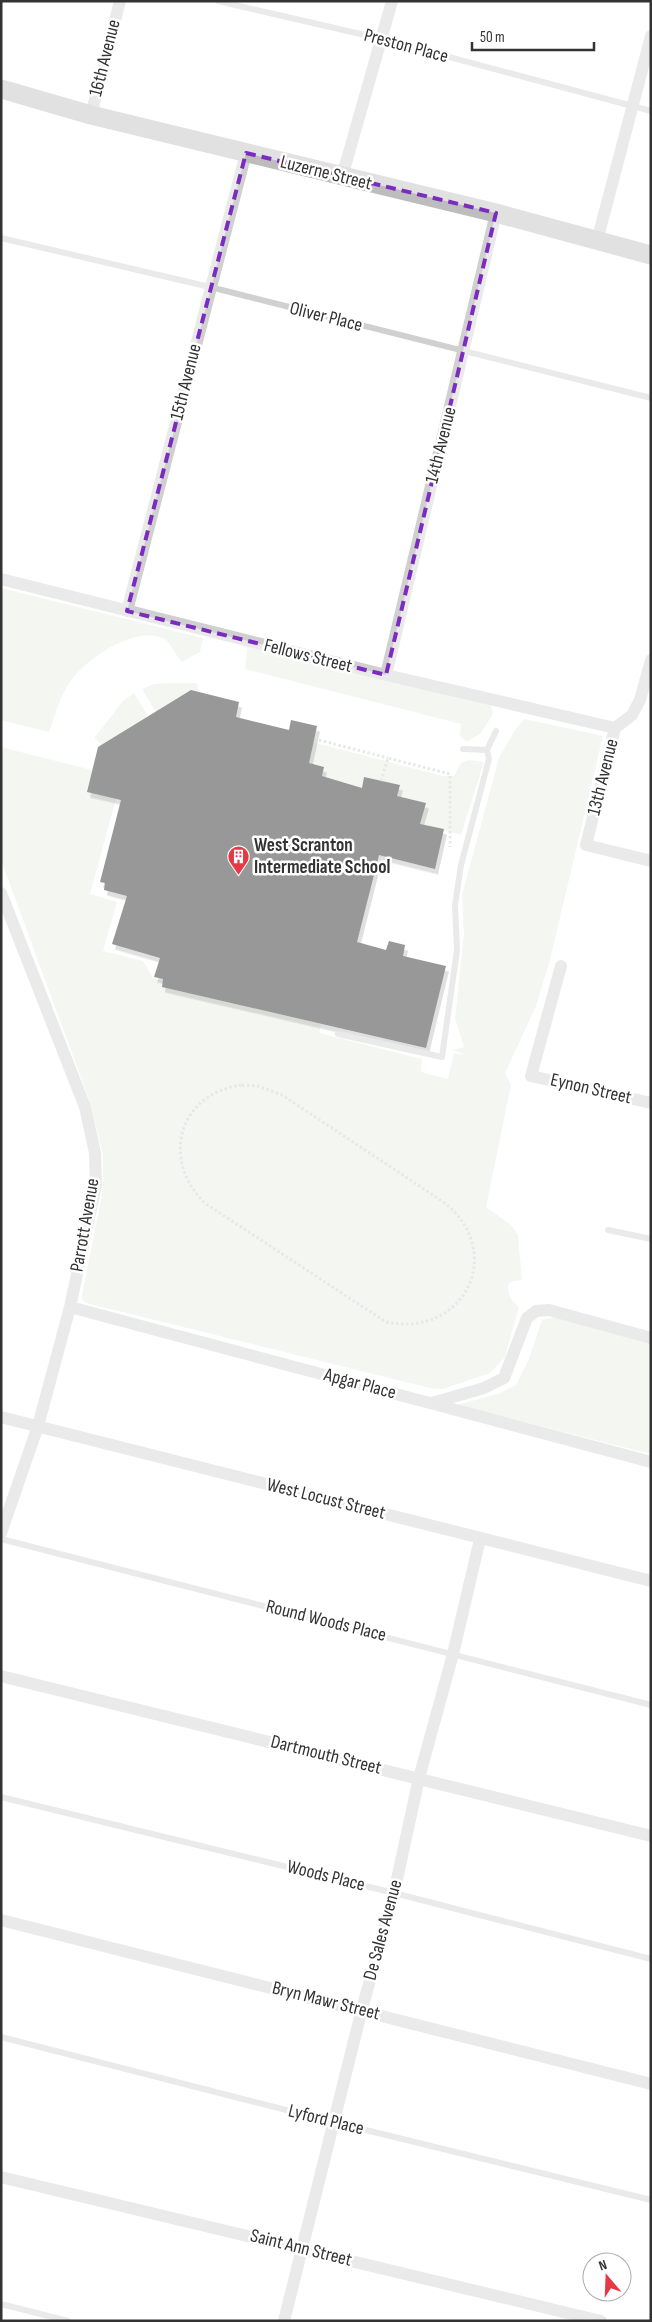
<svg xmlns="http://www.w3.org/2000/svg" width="652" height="2322" font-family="'Sofia Sans Condensed',sans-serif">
  <defs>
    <filter id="shadow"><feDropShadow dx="3" dy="5.5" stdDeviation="0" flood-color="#0004"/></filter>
  </defs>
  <rect width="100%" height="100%" fill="#fff"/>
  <path fill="#e6ecdf" d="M1,588L203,638L200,652L182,662C177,657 169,642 166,640C138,623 85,659 70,682C60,696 55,716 49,732L1,720Z
    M248,643L490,701L493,714L481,733L467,742L460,736L461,724L245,669Z
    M167,683H197L199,692L156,712L142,689L154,684Z
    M134,693L148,716L102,745L94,738L123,701Z
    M524,719L603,736L550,960L536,1006L505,1073L511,1085L486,1207L511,1225L518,1235L522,1280L513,1281L508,1285C508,1297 511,1300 519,1307L505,1357L490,1373L443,1389H434L86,1303L82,1299V1295L103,1190V1156L90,1102L1,860V747L92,770L116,799L90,894L117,902L103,951L143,961L153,978L163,980L162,987L321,1024L319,1033L422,1059L421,1072L448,1079L454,1053L467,1055L452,1050L464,1047L455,1018L464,934L462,895L499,758L515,730Z
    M312,742L443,776H454L461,763L469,760L484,762L461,835L420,824L425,803L397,796L400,785L364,777L362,788L322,776L323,767L309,763Z
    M555,1317L651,1342V1454L456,1405L498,1394L516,1385L528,1361L542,1320Z"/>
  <path fill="#1a1a1a" filter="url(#shadow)" d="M191,690L239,702L236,717L289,730L291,720L317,726L309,763L324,767L322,776L362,788L364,777L400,785L397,796L426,803L420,824L444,829L435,869L379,855L357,942L386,950L389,941L405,945L403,956L446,966L426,1048L162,987L163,979L154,977L160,958L112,944L127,896L104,890L105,883L100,882L121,800L87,792L98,747Z"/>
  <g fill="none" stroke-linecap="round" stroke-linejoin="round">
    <path stroke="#cdcdcd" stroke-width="3" stroke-dasharray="2.5 2.5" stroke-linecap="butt" d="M319,740L388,758
      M381,781L388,758L450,774V847
      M242,1085L258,1086L282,1095L442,1201C508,1250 465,1339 386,1322L206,1204C160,1161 178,1093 242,1085Z"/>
    <path stroke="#d0d0d0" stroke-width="6" d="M218,1L382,39L651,111
      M1,238L210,287L651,398
      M463,749L487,750L496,731
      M338,1034L442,1057L457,950L455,905L461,865L489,759L487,750
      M608,1230L651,1239
      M1,1539L651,1705
      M1,1797L394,1893L651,1959
      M1,2037L333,2122L651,2200
      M1,2304L68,2321"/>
    <path stroke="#d0d0d0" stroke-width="12" d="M91,115L120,1
      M342,177L392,1
      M597,241L651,36
      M1,579L386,675L615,728
      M127,611L246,153
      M651,660L640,700L632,715L615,728L586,845L651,861
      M386,675L496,213
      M1,893L85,1107L95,1153L96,1185L70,1307L38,1426L1,1533
      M561,966L531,1076L651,1103
      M70,1307L651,1462
      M432,1403L484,1388L504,1378L527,1318L536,1311L549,1310L651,1338
      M1,1417L651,1581
      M1,1676L651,1836
      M1,1920L651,2084
      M1,2177L601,2321
      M284,2321L362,2009L394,1893L419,1778L453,1654L480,1539"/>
    <path stroke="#bdbdbd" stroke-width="19" d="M1,89L91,115L496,213L651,255"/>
  </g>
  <path d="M0 0H652V2322H0ZM246,153L496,213L386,675L127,611Z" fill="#fff" fill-opacity=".55" fill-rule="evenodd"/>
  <path fill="none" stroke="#7b2cbf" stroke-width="4" stroke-dasharray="10 6" stroke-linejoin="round" d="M246,153L496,213L386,675L127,611Z"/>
  <defs>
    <symbol id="building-pin" viewBox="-11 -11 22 30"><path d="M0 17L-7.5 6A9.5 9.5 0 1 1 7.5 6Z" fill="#e63946" stroke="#fff"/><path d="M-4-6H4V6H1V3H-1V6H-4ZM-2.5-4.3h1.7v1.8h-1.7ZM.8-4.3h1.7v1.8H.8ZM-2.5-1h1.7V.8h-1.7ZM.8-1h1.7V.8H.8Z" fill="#fff"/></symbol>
  </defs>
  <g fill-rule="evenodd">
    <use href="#building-pin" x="226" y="844" width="25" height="34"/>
  </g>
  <g text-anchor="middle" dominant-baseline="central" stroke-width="5" stroke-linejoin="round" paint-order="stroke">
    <g font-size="19" fill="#333" stroke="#fff">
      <text transform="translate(406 46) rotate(15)">Preston Place</text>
      <text transform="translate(105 58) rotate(-76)">16th Avenue</text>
      <text transform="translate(326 173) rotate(14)">Luzerne Street</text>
      <text transform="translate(326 317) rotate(14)">Oliver Place</text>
      <text transform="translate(186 382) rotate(-76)">15th Avenue</text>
      <text transform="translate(441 445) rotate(-76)">14th Avenue</text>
      <text transform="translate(308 656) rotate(14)">Fellows Street</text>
      <text transform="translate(603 777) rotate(-76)">13th Avenue</text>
      <text transform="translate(591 1089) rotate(13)">Eynon Street</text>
      <text transform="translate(85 1225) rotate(-80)">Parrott Avenue</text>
      <text transform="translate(360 1384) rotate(15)">Apgar Place</text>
      <text transform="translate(326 1499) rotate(14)">West Locust Street</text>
      <text transform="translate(326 1621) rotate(14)">Round Woods Place</text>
      <text transform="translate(326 1755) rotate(14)">Dartmouth Street</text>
      <text transform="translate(326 1876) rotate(14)">Woods Place</text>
      <text transform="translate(383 1930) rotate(-75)">De Sales Avenue</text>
      <text transform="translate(326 2001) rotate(14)">Bryn Mawr Street</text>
      <text transform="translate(326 2120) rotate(14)">Lyford Place</text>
      <text transform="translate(301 2248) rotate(14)">Saint Ann Street</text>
    </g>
    <g font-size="19" font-weight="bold" fill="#333" stroke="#fff" text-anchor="start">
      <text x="254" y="845">West Scranton<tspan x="254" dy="22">Intermediate School</tspan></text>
    </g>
  </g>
  <rect width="652" height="2322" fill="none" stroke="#333333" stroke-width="5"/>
  <g transform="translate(607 2277) rotate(341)"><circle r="24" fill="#ffffff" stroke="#adadad"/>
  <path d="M0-4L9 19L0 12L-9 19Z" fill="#e63946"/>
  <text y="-8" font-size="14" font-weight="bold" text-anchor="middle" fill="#333333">N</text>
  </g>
  <path d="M472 42v8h122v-8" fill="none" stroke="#333333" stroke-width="2.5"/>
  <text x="480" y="42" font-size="15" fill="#333333" stroke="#ffffff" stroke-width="4" paint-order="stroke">50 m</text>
</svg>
